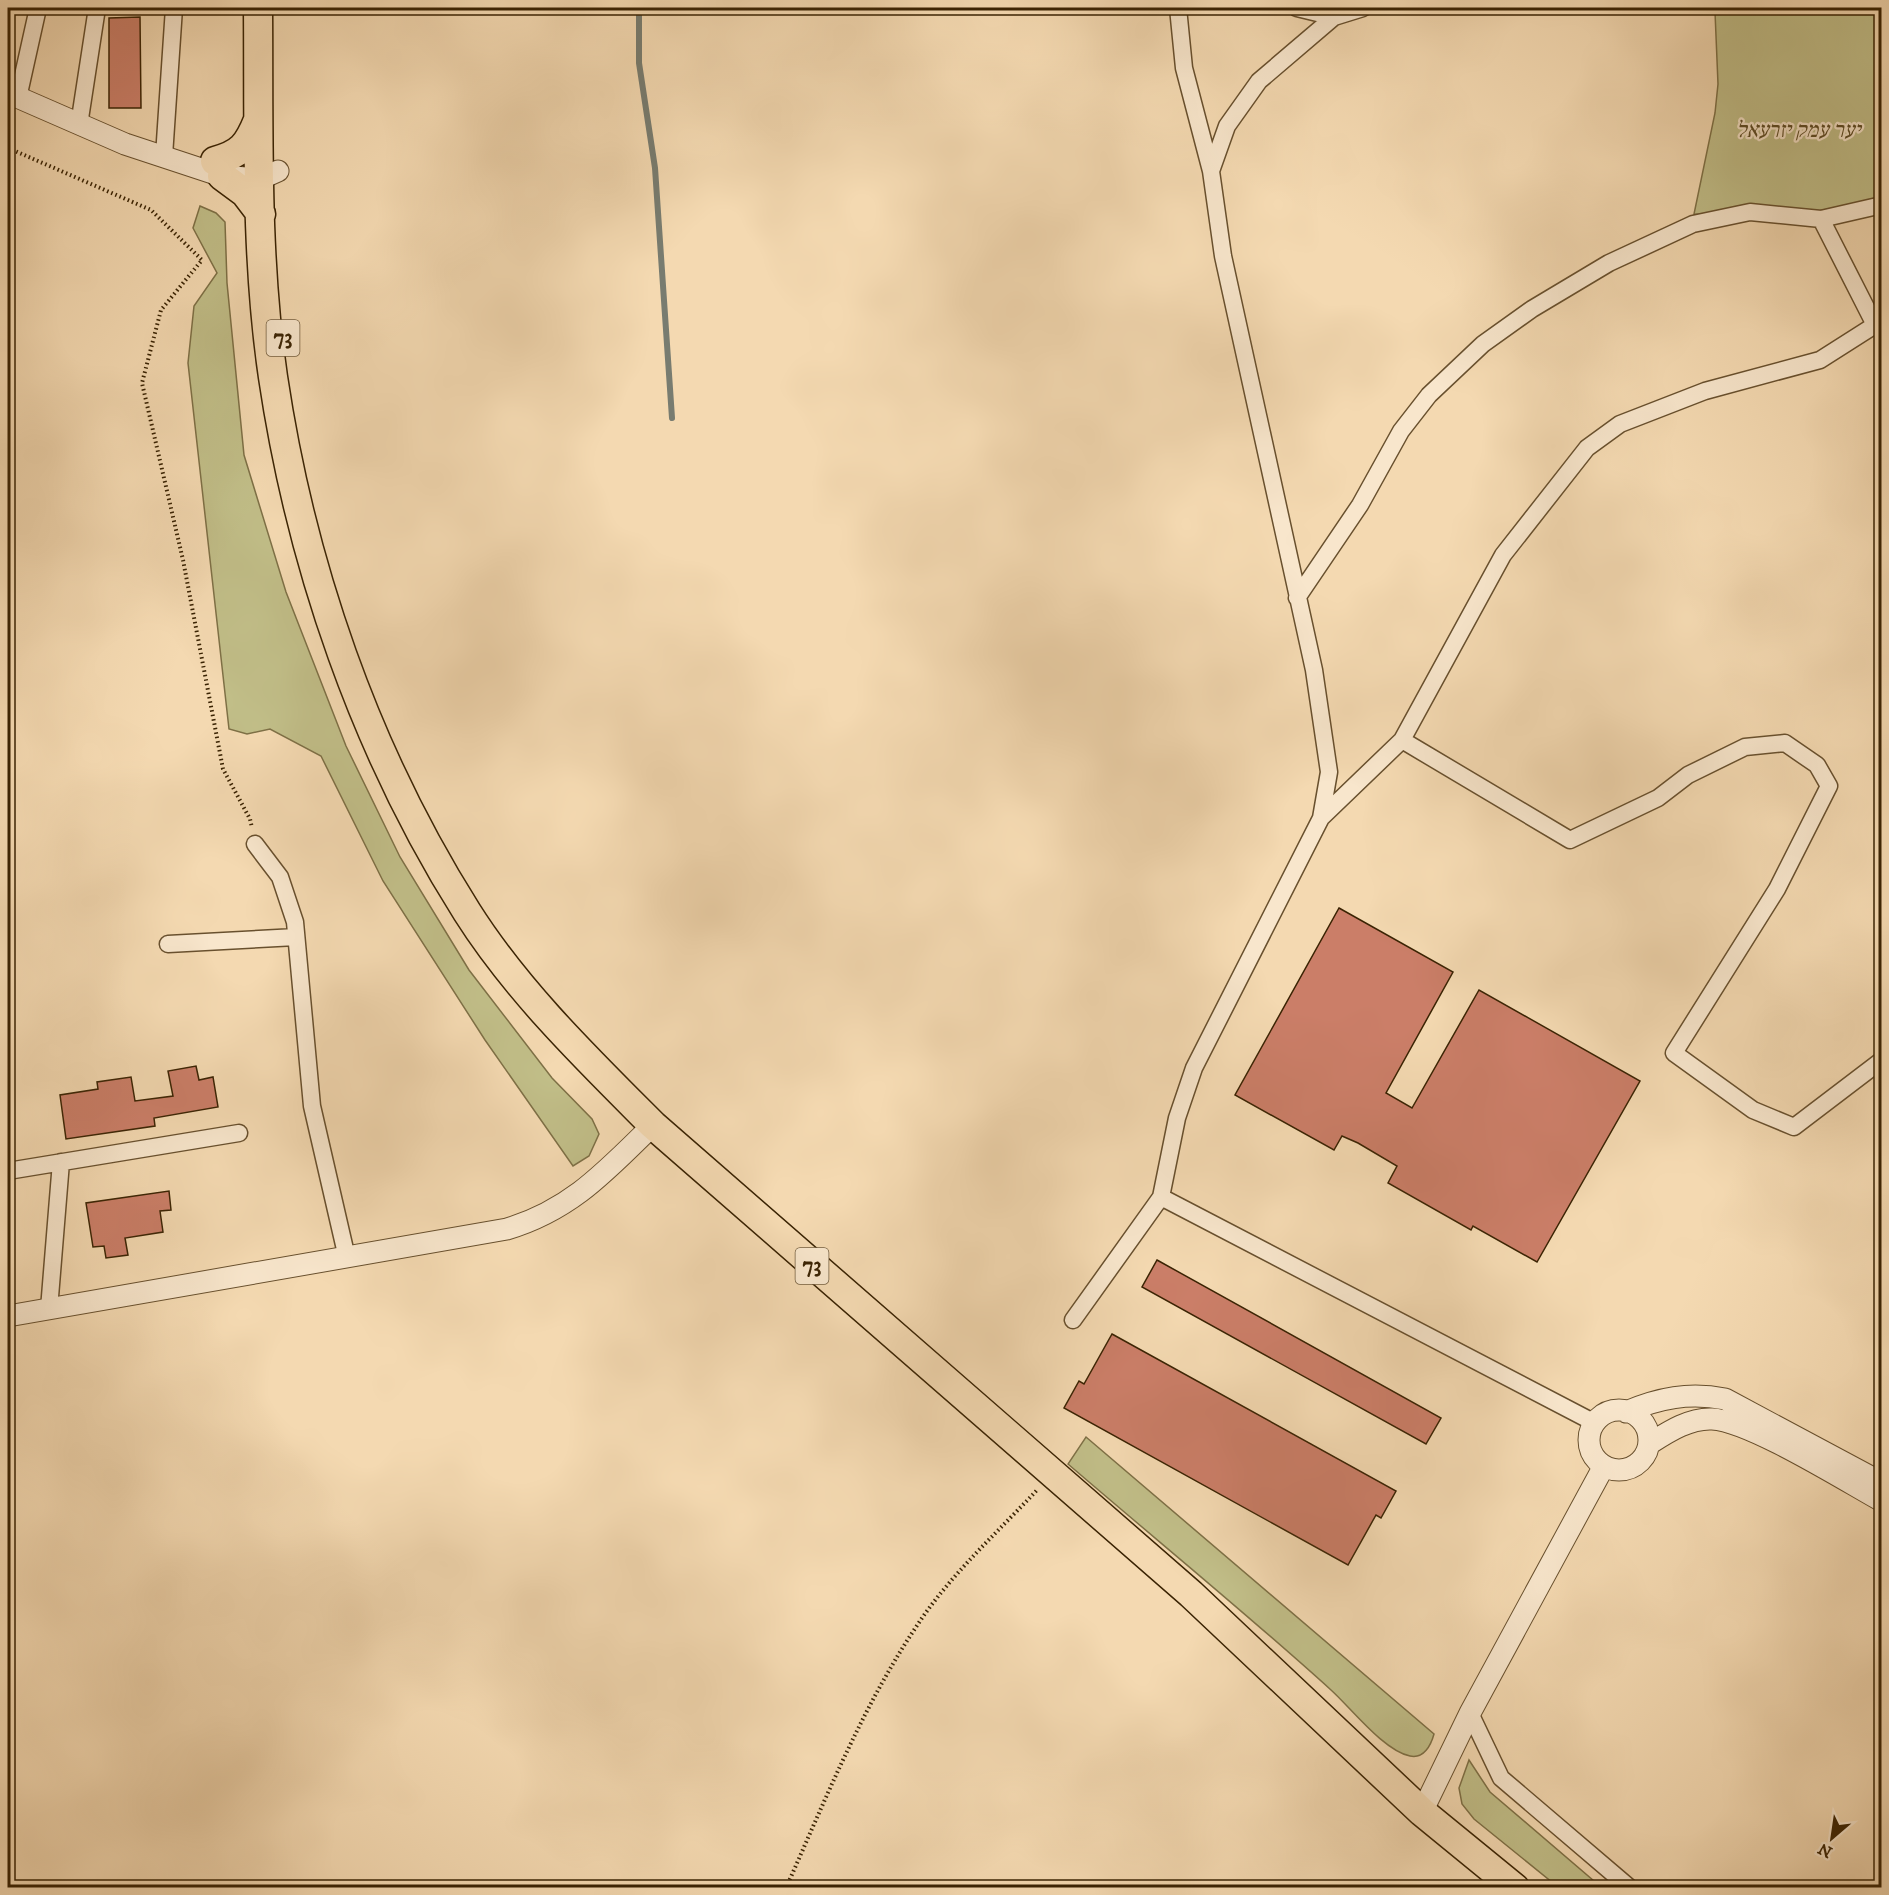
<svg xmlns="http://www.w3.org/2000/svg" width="1889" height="1895" font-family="'IM FELL DW Pica','Frank Ruhl Libre',serif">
  <rect width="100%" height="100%" fill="#f4d9b1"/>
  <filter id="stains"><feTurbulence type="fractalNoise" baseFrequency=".00333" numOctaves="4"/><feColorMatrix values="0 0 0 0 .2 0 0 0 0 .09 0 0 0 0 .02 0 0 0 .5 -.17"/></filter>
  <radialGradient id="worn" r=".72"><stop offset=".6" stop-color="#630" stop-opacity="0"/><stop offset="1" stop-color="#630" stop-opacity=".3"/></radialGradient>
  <path fill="#c1be88" stroke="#7e7046" stroke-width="1.5" d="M1723,8H1881V199L1777,219L1694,214L1715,113L1718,84L1715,12Z
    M200,206L216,213L225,222L227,283L244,455L286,592L346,746L400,857L469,970L552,1078L592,1119L599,1134L589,1156L573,1166L485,1040L383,881L321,756L270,729L247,734L229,729L188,363L194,306L217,273L193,228Z
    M1086,1437L1434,1734C1431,1745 1424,1759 1410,1756C1384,1751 1351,1708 1331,1690C1245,1612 1155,1539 1068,1464Z
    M1469,1760L1490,1792L1601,1887H1558L1474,1819L1462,1804L1459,1788Z"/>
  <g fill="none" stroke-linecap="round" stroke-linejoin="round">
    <path stroke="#787c70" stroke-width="6" d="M639,8V63L655,168L672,418"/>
  </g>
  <path fill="#cb7e68" stroke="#3a2303" stroke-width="1.5" d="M140,17L141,108H109V18Z
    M1339,908L1453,972L1386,1093L1412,1108L1479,990L1640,1081L1537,1262L1473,1226L1471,1230L1388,1183L1397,1166L1358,1143L1342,1136L1334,1150L1235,1095Z
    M196,1066L199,1080L213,1077L218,1107L154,1118L155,1126L66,1139L60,1095L98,1089L97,1082L131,1077L135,1101L173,1096L168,1071Z
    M169,1191L171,1210L160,1211L163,1232L125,1238L128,1255L106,1258L104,1246L93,1247L86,1203Z
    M1157,1260L1441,1418L1426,1444L1142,1287Z
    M1112,1334L1396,1491L1381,1518L1376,1515L1348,1565L1064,1408L1079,1381L1084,1384Z"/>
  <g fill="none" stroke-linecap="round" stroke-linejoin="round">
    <defs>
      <path id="minor" d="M1178,8L1184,68L1211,171
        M1297,8L1334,17
        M1363,8L1334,17L1259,81L1227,126L1211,171L1223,256L1314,670L1329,772L1321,818L1194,1068L1177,1118L1161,1197L1595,1423
        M18,98L38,8
        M79,125L97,8
        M164,156L174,8
        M1297,598L1360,505L1401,431L1429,395L1483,344L1532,309L1609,263L1693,224L1750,212L1821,219L1882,205
        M1402,740L1570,840L1658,798L1688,775L1745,747L1785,743L1817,765L1829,786L1777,889L1674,1053L1753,1110L1794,1127L1882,1060
        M1321,818L1402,740L1503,555L1587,448L1620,424L1705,391L1820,360L1875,325L1821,219
        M255,844L280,877L295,922L312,1106L347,1258
        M168,944L296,937
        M8,1171L239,1133
        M49,1309L61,1162
        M1073,1320L1161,1197
        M1470,1713L1501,1778L1630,1888"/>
      <path id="tertiary" d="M8,93L125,144L222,176L260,179L278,171
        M8,1316L507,1229C571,1210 606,1171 653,1125
        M1589 1440a30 30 0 1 1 60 0a30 30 0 1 1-60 0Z
        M1626,1412C1659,1398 1689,1392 1725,1399L1882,1483
        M1649,1444C1668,1432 1689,1418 1712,1419C1750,1421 1844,1480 1882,1501
        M1422,1812L1470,1713L1604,1466"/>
      <path id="trunk" d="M258,8C259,130 255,255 273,377C301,565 365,751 467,912C517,991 587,1059 653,1125L1191,1594L1422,1812L1515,1888
        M215,161C241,154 248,145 258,120
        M222,176L245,193L261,214"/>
    </defs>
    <use href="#minor" stroke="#68502e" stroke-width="19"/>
    <use href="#tertiary" stroke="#68502e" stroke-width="23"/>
    <use href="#trunk" stroke="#3a2303" stroke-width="31"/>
    <path stroke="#3a2303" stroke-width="4" stroke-dasharray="1.5 3" stroke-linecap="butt" d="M8,148L151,210L202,260L161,310L142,383L183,560L223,769L250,819L252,828
      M786,1888C826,1798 862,1708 916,1627C949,1576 996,1534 1037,1490"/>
    <use href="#minor" stroke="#f8e6cc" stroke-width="16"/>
    <use href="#tertiary" stroke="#f8e6cc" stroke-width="21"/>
    <use href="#trunk" stroke="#f4d9b1" stroke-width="28"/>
  </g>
  <g text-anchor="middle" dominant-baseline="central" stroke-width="4.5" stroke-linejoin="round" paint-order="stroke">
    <g fill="#f8e6cc" stroke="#735e3f" stroke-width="1.5">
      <rect x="266.5" y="320" width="33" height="36" rx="4.5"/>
      <rect x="795.5" y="1248" width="33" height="36" rx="4.5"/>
    </g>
    <g font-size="21" font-weight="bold" fill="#3a2303">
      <text x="283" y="338">73</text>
      <text x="812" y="1266">73</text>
    </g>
    <g font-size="22" font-style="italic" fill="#5c4a24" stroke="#f8e6cc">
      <text x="1798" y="130">יער עמק יזרעאל</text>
    </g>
  </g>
  <rect width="1889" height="1895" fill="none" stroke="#f4d9b1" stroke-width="30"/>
  <rect x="9" y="9" width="1871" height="1877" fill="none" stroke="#3a2303" stroke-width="3"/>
  <rect x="15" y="15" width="1859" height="1865" fill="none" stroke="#3a2303" stroke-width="1.5"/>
  <g transform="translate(1832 1838) rotate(209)" stroke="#f8e6cc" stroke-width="4.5" paint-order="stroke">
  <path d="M0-4.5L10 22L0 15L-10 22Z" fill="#3a2303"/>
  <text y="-9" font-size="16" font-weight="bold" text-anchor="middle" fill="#3a2303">N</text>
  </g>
  <rect width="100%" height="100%" filter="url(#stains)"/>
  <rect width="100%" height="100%" fill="url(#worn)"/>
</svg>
